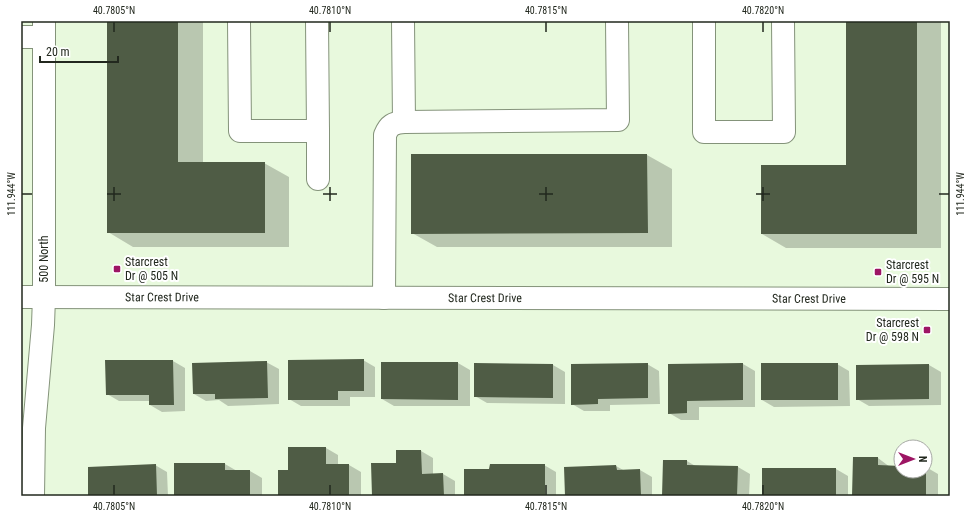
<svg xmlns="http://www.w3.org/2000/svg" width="971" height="517" font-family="'Roboto Condensed',sans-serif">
  <rect width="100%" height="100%" fill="#e8f9dd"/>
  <path fill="#0003" d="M108,21H203V163H264L289,177V247H133L108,232Z
    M847,21H941V248H786L762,234L847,166Z
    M647,155L672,169V247H437L412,233Z
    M363,360L375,367V397H350V406H301L289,399Z
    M173,361L185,368V411L162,412L150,405V401H119L107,394Z
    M266,362L279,369V404L228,406L219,400L206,401L194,394Z
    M382,363H458L470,370V406H394L382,399Z
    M647,364L659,371L660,404L610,405V411H584L572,404Z
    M743,364L755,371V407H699V420H681L669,413V365Z
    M837,364L849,371L850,406L774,407L762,400Z
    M553,365L565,372V404L487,403L475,396Z
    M929,365L941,372V405L869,406L857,399Z
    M326,448L338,455V465H349L361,472V496H279L289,471Z
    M421,451L433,458V474H443L455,481V496H373Z
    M878,458L890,467H901V471H925V467H926L938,474V496H853Z
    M664,461H687L697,467H738L750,474L749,496H663Z
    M225,464L237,471H250L262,478V496H175Z
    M155,465L167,472L168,496H89Z
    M544,465L556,472V496H465L490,470Z
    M616,466L625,471L640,470L652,477V496H566L565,468Z
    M836,469L848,476V496H763Z"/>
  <path fill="#4f5c45" d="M107,21H178V162H265V233H107Z
    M846,21H917V234H761V165H846Z
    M411,154H647L648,233L411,234Z
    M364,359V391H338V400H288V360Z
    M105,360H173L174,405H149V395H106Z
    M267,361L268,398L215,399V394H193L192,363Z
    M381,362H458V400L381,399Z
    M474,363L553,364V398L474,397Z
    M648,363V398L598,399V404L571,405V364Z
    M743,363V400L687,401V413L668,414V364Z
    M761,363H838V400H761Z
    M929,364V399L856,400V365Z
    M288,447H326V464H349V496H278V470H288Z
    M396,450H421L422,474L443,473L444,496H372L371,463H396Z
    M853,457H878V465L901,466V471H926V496H852Z
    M663,460H687V465L738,466L737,496H662Z
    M174,463H225V470H250V496H174Z
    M156,464L157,496H88V467Z
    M490,464H545V496H464V469H489Z
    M616,465L617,470L640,469L641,496H565L564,467Z
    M762,468H836V496H762Z"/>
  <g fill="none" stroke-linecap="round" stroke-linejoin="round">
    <defs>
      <g id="minor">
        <path d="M239,21L240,131H318L317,21"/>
        <path d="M403,21L404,122"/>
        <path d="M704,21V132H784L783,21"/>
        <path d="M21,37H44"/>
        <path d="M318,131V179"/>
        <path id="s1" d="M21,297L950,299"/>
        <path d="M384,298L385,135C389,125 393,123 404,122L618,120L617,21"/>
        <path d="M33,496L34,428L43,325L44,297V21"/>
      </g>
    </defs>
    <use href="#minor" stroke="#84937a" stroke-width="24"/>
    <use href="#minor" stroke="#fff" stroke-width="22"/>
  </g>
  <path fill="none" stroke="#22281e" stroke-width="1.5" d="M114,22V32M330,22V32M546,22V32M763,22V32M114,187V201M330,187V201M546,187V201M763,187V201M22,194H32M107,194H121M323,194H337M539,194H553M756,194H770M939,194H949M114,485V495M330,485V495M546,485V495M763,485V495"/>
  <g fill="#9d1564" stroke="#fff" stroke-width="1.5">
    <rect x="113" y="265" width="8" height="8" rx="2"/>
    <rect x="874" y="268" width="8" height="8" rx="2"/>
    <rect x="923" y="326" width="8" height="8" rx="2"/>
  </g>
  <g text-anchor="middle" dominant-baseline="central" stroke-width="4" stroke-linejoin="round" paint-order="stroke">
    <g font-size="12" fill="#22281e" stroke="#fff">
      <text transform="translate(44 259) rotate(-90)">500 North</text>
      <text stroke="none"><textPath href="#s1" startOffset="141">Star Crest Drive</textPath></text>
      <text stroke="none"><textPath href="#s1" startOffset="464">Star Crest Drive</textPath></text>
      <text stroke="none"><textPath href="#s1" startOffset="788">Star Crest Drive</textPath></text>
    </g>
    <g font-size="12" fill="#22281e" stroke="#fff" text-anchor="start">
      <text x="125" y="262">Starcrest<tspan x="125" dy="14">Dr @ 505 N</tspan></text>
      <text x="886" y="265">Starcrest<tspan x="886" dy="14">Dr @ 595 N</tspan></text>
      <text x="919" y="323" text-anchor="end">Starcrest<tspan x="919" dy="14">Dr @ 598 N</tspan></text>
    </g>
  </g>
  <rect width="971" height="517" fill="none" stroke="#ffffff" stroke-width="44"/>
  <g transform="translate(913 459) rotate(90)"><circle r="19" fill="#ffffff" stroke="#a7a9a5"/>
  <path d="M0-3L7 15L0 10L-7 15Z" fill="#9d1564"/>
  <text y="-6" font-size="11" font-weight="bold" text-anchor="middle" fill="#22281e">N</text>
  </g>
  <path d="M40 56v6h78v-6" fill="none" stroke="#22281e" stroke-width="2"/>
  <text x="46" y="56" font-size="12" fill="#22281e" stroke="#ffffff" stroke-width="3" paint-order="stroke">20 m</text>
  <rect x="22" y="22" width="927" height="473" fill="none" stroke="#22281e" stroke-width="1.5"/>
  <g font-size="10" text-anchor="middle" fill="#22281e">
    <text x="114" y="14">40.7805°N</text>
    <text x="330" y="14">40.7810°N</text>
    <text x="546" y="14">40.7815°N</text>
    <text x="763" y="14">40.7820°N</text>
    <text transform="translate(960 194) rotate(-90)" y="4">111.944°W</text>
    <text transform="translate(11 194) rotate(-90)" y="4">111.944°W</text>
    <text x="114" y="510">40.7805°N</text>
    <text x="330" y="510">40.7810°N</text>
    <text x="546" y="510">40.7815°N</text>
    <text x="763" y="510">40.7820°N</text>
  </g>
</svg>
